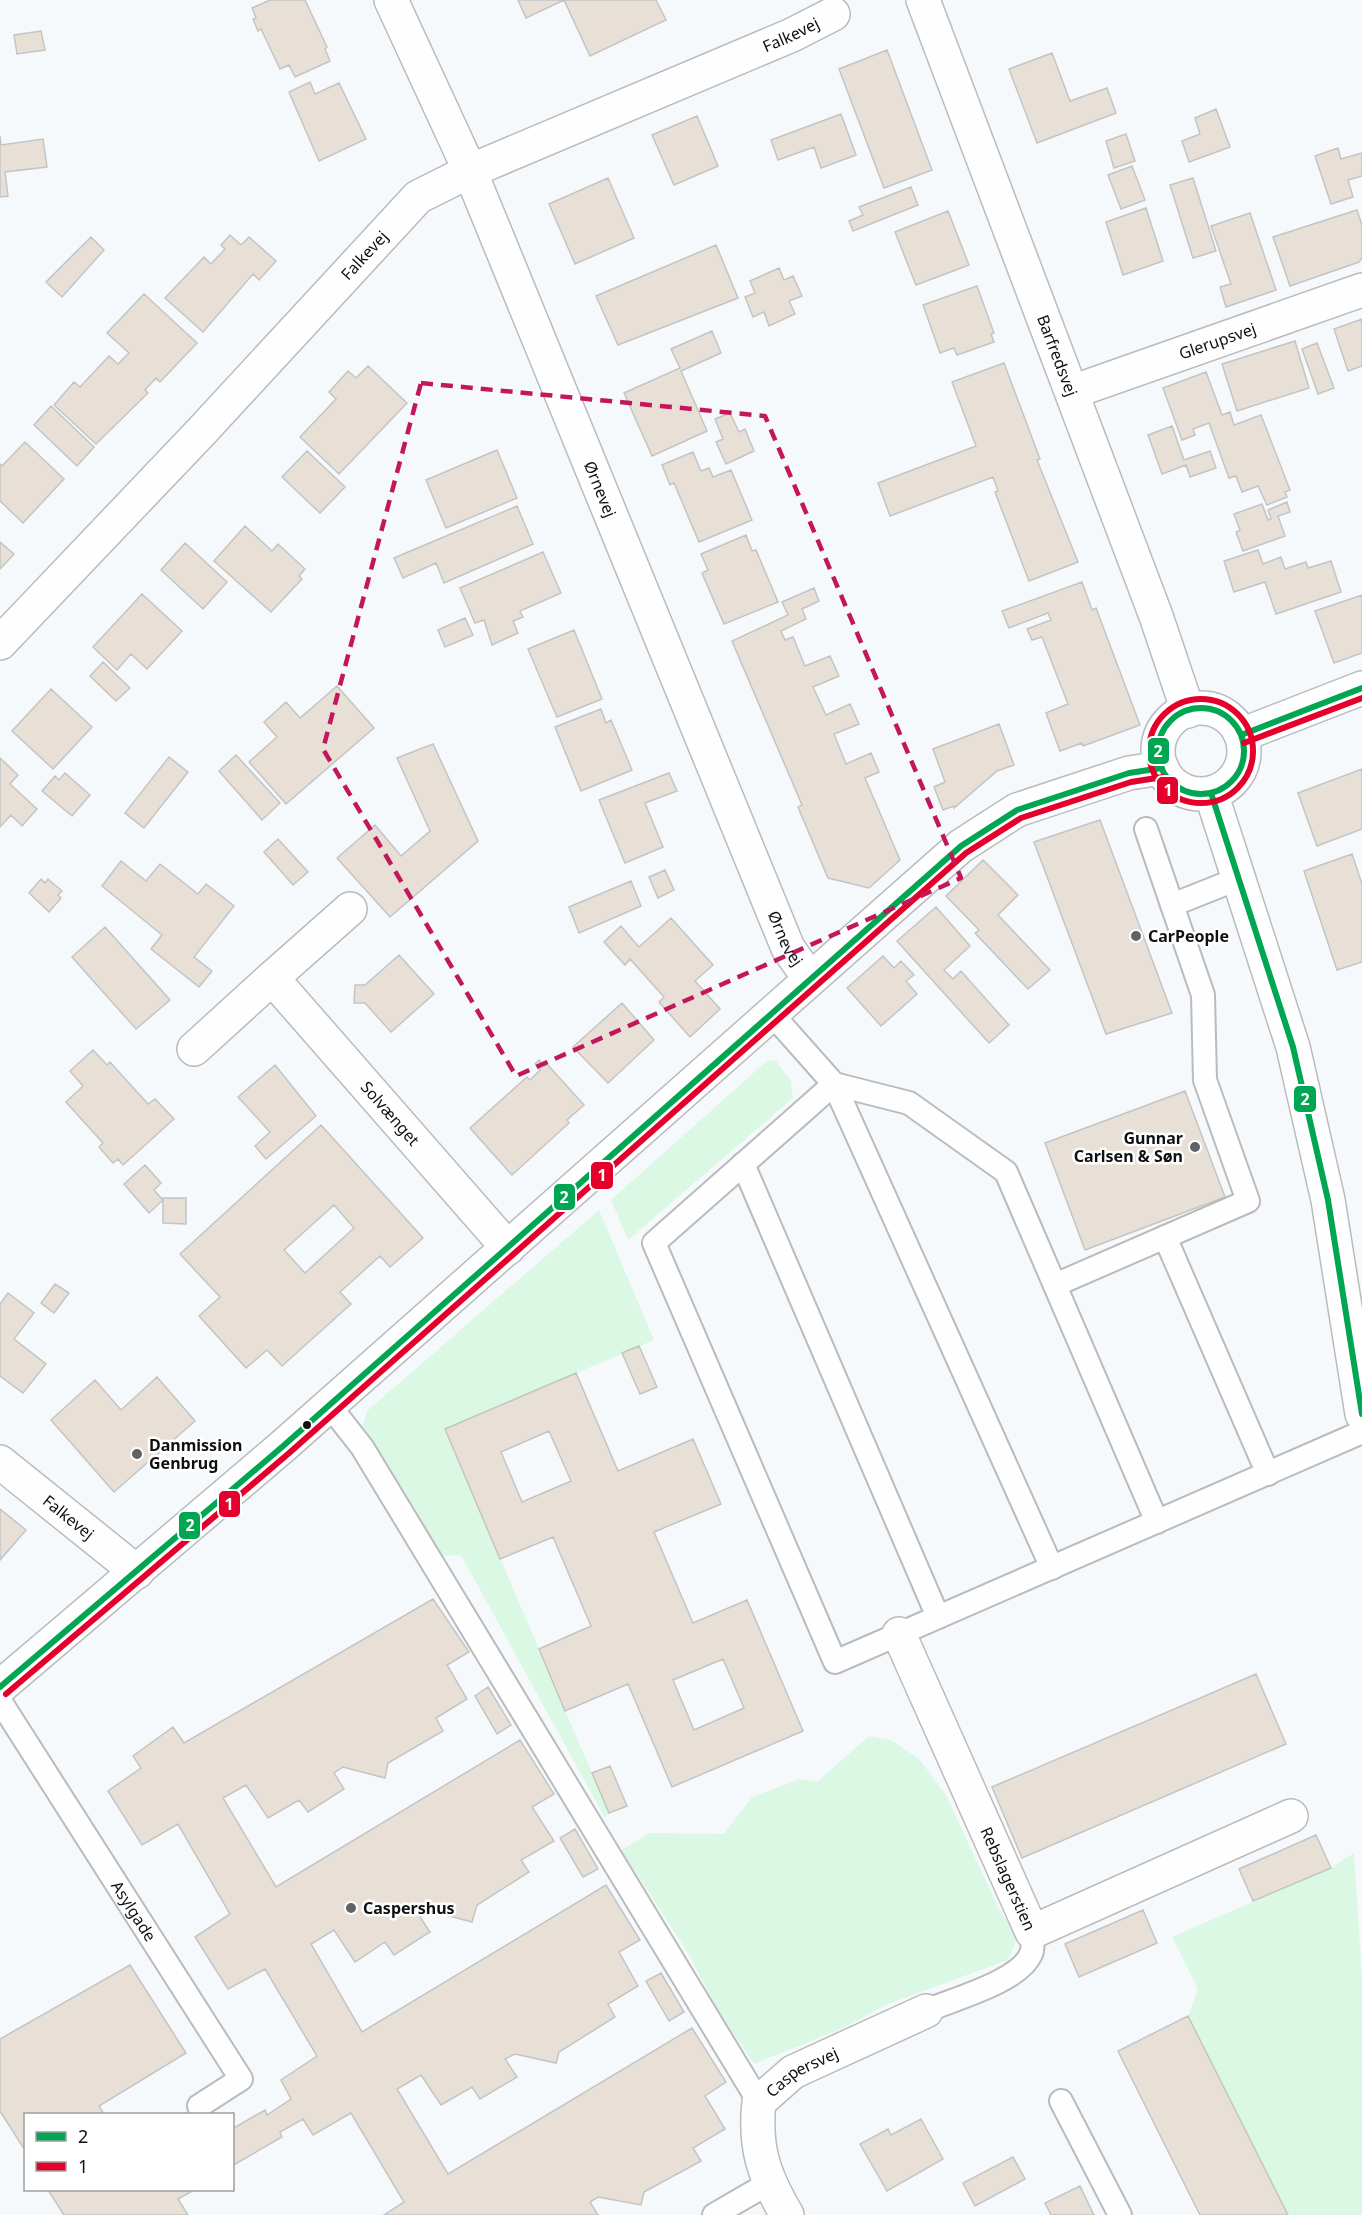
<svg xmlns="http://www.w3.org/2000/svg" width="1362" height="2215" font-family="'Noto Sans',sans-serif">
  <rect width="100%" height="100%" fill="#f6f9fc"/>
  <path fill="#dbf8e4" d="M768,1060L776,1061L791,1081L793,1098L628,1240L611,1200Z
    M599,1210L654,1340L445,1429L609,1813L605,1818L461,1555L440,1556L363,1425L367,1411Z
    M869,1736L891,1740L920,1760L946,1795L999,1909L1018,1937L1008,1960L888,2004L843,2028L754,2064L717,2009L688,1953L621,1850L650,1833L724,1834L752,1797L800,1779L817,1782Z
    M1354,1853L1362,1977V2215H1288L1188,2016L1198,1989L1172,1937L1331,1868Z"/>
  <path fill="#e8e0d7" stroke="#c3c4c4" stroke-width="1.5" fill-rule="evenodd" d="M270,0H305L327,47L325,49L330,61L295,77L289,65L280,69L261,29L258,31L253,19L256,18L252,8Z
    M518,0H564L526,18Z
    M564,0H656L666,20L590,56Z
    M41,31L45,50L17,54L14,35Z
    M887,50L932,170L884,188L839,69Z
    M1052,53L1070,101L1107,88L1116,113L1037,143L1009,69Z
    M310,82L315,94L339,83L366,139L319,161L289,92Z
    M1216,109L1230,147L1189,162L1182,141L1200,134L1195,118Z
    M841,114L856,155L821,168L814,147L778,160L771,140Z
    M697,116L718,166L674,185L652,135Z
    M1126,134L1135,161L1114,168L1106,141Z
    M0,136L1,145L43,139L47,167L5,172L8,196L0,197Z
    M1338,148L1341,159L1362,153V176L1348,180L1353,197L1331,204L1315,156Z
    M1132,166L1145,200L1121,209L1108,175Z
    M608,178L634,238L575,264L549,204Z
    M1193,178L1216,251L1193,258L1170,185Z
    M911,187L918,205L853,231L849,221L863,215L859,207Z
    M1146,208L1163,261L1123,275L1106,222Z
    M1357,210L1362,225V258L1359,262L1290,286L1273,237Z
    M948,211L969,265L916,285L895,232Z
    M1250,213L1276,290L1226,307L1220,287L1231,284L1211,226Z
    M230,235L241,245L249,237L276,261L259,280L253,274L203,332L165,298L204,257L211,264L225,249L221,245Z
    M91,237L104,250L62,297L46,282Z
    M716,245L738,298L618,345L596,296Z
    M779,268L784,280L793,276L802,296L789,301L795,314L769,326L764,312L753,317L745,297L755,293L750,281Z
    M977,286L994,333L991,334L994,342L957,355L954,348L940,353L923,305Z
    M144,294L197,343L160,382L156,378L145,390L148,393L96,444L54,405L74,382L80,387L109,356L118,364L129,353L107,333Z
    M1362,319V366L1348,371L1334,329Z
    M712,331L721,353L681,371L707,431L652,456L624,393L680,368L671,349Z
    M1295,341L1309,388L1237,411L1222,364Z
    M1317,343L1334,388L1318,394L1302,349Z
    M1004,363L1040,459L1037,460L1078,562L1029,581L995,492L998,491L993,477L890,516L878,483L976,446L952,382Z
    M368,366L407,403L339,474L300,437L336,399L329,392L348,371L356,378Z
    M1206,372L1222,415L1230,412L1234,425L1261,415L1290,490L1285,492L1287,497L1267,505L1258,486L1242,492L1236,476L1229,478L1209,423L1193,429L1195,435L1182,440L1163,388Z
    M51,406L94,447L77,466L34,425Z
    M730,413L739,432L745,429L754,451L726,464L716,442L723,439L715,419Z
    M1172,426L1184,460L1210,451L1216,468L1190,477L1186,465L1162,474L1148,435Z
    M25,442L64,479L23,523L0,501V464L2,466Z
    M497,450L517,498L446,528L426,480Z
    M307,451L345,487L320,513L282,477Z
    M693,452L701,471L709,468L713,477L731,470L752,520L699,542L674,483L670,485L662,465Z
    M1287,502L1290,512L1278,516L1285,536L1243,551L1236,532L1240,530L1234,514L1262,504L1268,520L1271,519L1268,510Z
    M517,506L533,544L444,583L436,563L403,578L394,558Z
    M245,526L272,551L278,544L305,569L299,576L302,579L271,612L214,561Z
    M746,535L752,551L756,550L778,602L724,624L702,573L708,570L701,554Z
    M0,542L14,554L0,569Z
    M185,543L227,582L203,609L161,570Z
    M1258,550L1263,564L1281,557L1285,569L1306,562L1308,568L1331,561L1341,592L1276,614L1265,582L1234,592L1224,561Z
    M543,552L561,593L520,611L523,617L513,621L518,633L492,645L484,620L475,623L460,588Z
    M1082,582L1092,610L1096,608L1140,725L1083,746L1082,743L1060,751L1046,713L1068,704L1042,637L1032,640L1027,629L1051,620L1048,613L1009,628L1002,611Z
    M814,588L819,601L802,609L806,619L781,631L785,640L793,637L805,666L830,656L839,676L813,687L826,715L850,704L859,724L834,734L846,764L871,753L879,772L865,778L900,860L869,888L828,878L798,807L802,805L732,641L788,615L782,602Z
    M142,594L182,631L147,669L131,654L117,670L93,647Z
    M1362,595V653L1334,663L1315,611Z
    M465,618L473,635L445,647L438,630Z
    M574,630L602,699L557,717L528,649Z
    M103,662L130,688L116,701L90,676Z
    M337,686L374,728L286,804L249,762L277,737L264,722L286,702L300,718Z
    M51,689L92,727L53,769L12,731Z
    M601,709L606,723L611,720L632,770L581,791L555,727Z
    M999,724L1014,765L997,771L954,808V806L943,810L934,787L945,782L933,749Z
    M433,744L478,841L390,917L337,858L375,825L401,856L430,831L397,758Z
    M236,755L280,803L262,820L219,771Z
    M169,757L188,772L144,828L125,813Z
    M0,758L18,775L10,784L37,809L22,826L11,815L0,827Z
    M1362,769V829L1317,846L1298,793Z
    M65,773L90,795L72,816L42,791L55,776L59,780Z
    M669,773L677,791L645,803L663,847L625,863L599,800Z
    M1100,820L1172,1013L1106,1034L1034,842Z
    M278,839L308,872L293,885L264,852Z
    M1352,854L1362,884V962L1337,970L1304,871Z
    M983,860L1018,895L998,915L1050,970L1028,989L975,933L979,930L946,896Z
    M121,861L146,881L160,864L198,894L206,884L234,906L194,957L212,971L199,987L151,949L162,935L102,886Z
    M665,870L674,890L658,898L649,877Z
    M41,879L45,883L48,879L62,891L58,895L61,898L49,912L29,893Z
    M631,881L641,906L579,933L569,907Z
    M936,907L970,946L944,970L953,979L961,971L1009,1025L989,1043L897,941Z
    M671,918L713,965L695,981L720,1009L690,1037L659,1002L664,997L630,959L625,965L604,942L621,926L639,947Z
    M105,927L170,1000L136,1029L72,957Z
    M399,955L434,994L391,1032L365,1003H354L355,985H365Z
    M883,956L894,968L901,961L914,975L906,981L917,994L881,1026L847,988Z
    M622,1003L654,1040L608,1083L573,1047Z
    M93,1050L107,1065L110,1062L148,1104L155,1099L174,1119L123,1165L118,1159L113,1163L99,1147L103,1143L66,1102L83,1086L70,1071Z
    M539,1060L545,1066L547,1064L584,1105L567,1120L569,1123L512,1175L470,1128L527,1077L530,1080L540,1070L535,1064Z
    M275,1065L316,1116L266,1159L255,1146L270,1132L238,1097Z
    M1185,1091L1225,1197L1085,1250L1045,1143Z
    M321,1125L423,1238L390,1267L380,1256L340,1292L351,1304L282,1366L267,1350L246,1368L199,1316L220,1297L180,1254ZM334,1205L354,1228L305,1273L284,1250Z
    M145,1165L161,1183L154,1190L163,1200L149,1213L124,1184Z
    M163,1198H186V1224L163,1223Z
    M55,1284L69,1293L54,1313L41,1303Z
    M8,1293L34,1313L14,1339L46,1364L23,1393L0,1376V1304Z
    M639,1346L657,1387L640,1394L622,1353Z
    M576,1373L618,1471L693,1439L721,1504L654,1532L693,1623L747,1600L803,1731L672,1787L628,1684L565,1711L539,1649L591,1626L553,1537L500,1559L445,1429ZM549,1431L571,1481L522,1502L501,1452ZM723,1659L744,1708L694,1730L673,1680Z
    M157,1377L195,1421L114,1492L51,1420L95,1380L121,1410Z
    M0,1509L26,1530L0,1560Z
    M433,1599L469,1652L447,1665L467,1699L436,1718L443,1731L388,1763L385,1778L343,1767L334,1773L344,1789L308,1812L299,1800L268,1818L246,1785L223,1798L276,1887L520,1740L554,1794L532,1807L554,1841L521,1860L529,1872L477,1905L472,1922L431,1911L420,1917L430,1932L394,1955L385,1942L355,1962L334,1930L311,1944L362,2032L606,1885L640,1940L619,1952L638,1986L608,2004L615,2017L559,2052L556,2063L515,2054L505,2059L517,2077L480,2099L472,2087L441,2105L421,2075L397,2089L448,2174L692,2028L726,2082L705,2096L725,2129L693,2148L701,2161L644,2192L641,2205L598,2197L590,2202L598,2215H384L404,2202L351,2113L313,2135L303,2119L280,2132L282,2137L232,2166V2129L265,2110L267,2115L291,2099L281,2080L317,2056L265,1969L228,1989L195,1937L230,1914L178,1824L142,1845L108,1791L141,1768L133,1756L173,1727L184,1743Z
    M1256,1674L1286,1744L1022,1858L992,1787Z
    M488,1687L511,1725L497,1734L475,1696Z
    M610,1766L627,1806L609,1813L592,1773Z
    M575,1829L598,1869L583,1877L560,1838Z
    M1316,1835L1331,1868L1253,1901L1239,1869Z
    M1143,1910L1157,1943L1079,1977L1065,1944Z
    M130,1965L186,2053L99,2106L104,2114H26V2152L0,2111V2039Z
    M661,1973L684,2012L669,2021L646,1981Z
    M1188,2016L1288,2215H1200L1118,2051Z
    M921,2119L943,2159L887,2191L860,2144L888,2129L891,2135Z
    M1013,2157L1025,2179L975,2206L963,2183Z
    M1080,2186L1094,2215H1051L1045,2203Z
    M48,2190H194L178,2199L188,2215H64Z"/>
  <g fill="none" stroke-linecap="round" stroke-linejoin="round">
    <defs>
      <g id="lane">
        <path d="M1172,905L1240,878"/>
        <path d="M771,1013L834,1084L1052,1568"/>
        <path d="M743,1164L938,1617"/>
        <path d="M1165,1237L1268,1474"/>
        <path d="M1055,1285L1248,1201L1205,1080L1203,995L1146,829"/>
        <path d="M329,1405L362,1447L759,2102"/>
        <path d="M1157,1522L1006,1172L909,1103L834,1084L654,1243L835,1662L1362,1432"/>
        <path id="s1" d="M0,1701L241,2079L199,2106"/>
        <path d="M926,2011C953,1999 1019,1982 1031,1954C1034,1947 1032,1940 1032,1932"/>
        <path d="M1061,2101L1120,2215"/>
        <path d="M714,2215L769,2183"/>
      </g>
      <g id="street">
        <path id="s2" d="M391,0L470,171L788,948L809,978"/>
        <path id="s3" d="M1072,392L1362,290"/>
        <path id="s4" d="M0,643L201,432L418,197L470,171L792,35L833,14"/>
        <path d="M1241,735L1362,688"/>
        <path id="s5" d="M350,909L272,978L508,1248"/>
        <path d="M194,1049L272,978"/>
        <path id="s6" d="M0,1462L137,1572"/>
        <path id="s7" d="M899,1634L1032,1932L1291,1816"/>
        <path d="M0,1687L282,1447L961,846L1017,810L1129,773L1162,768"/>
        <path id="s8" d="M787,2215C764,2176 754,2148 759,2102L793,2072L926,2011"/>
      </g>
      <g id="secondary">
        <path id="s9" d="M923,0L1156,616L1188,711"/>
        <circle cx="1201" cy="751" r="43"/>
        <path d="M1211,793L1293,1047L1328,1200L1362,1414"/>
      </g>
    </defs>
    <use href="#lane" stroke="#b9bbbd" stroke-width="26"/>
    <use href="#street" stroke="#b9bbbd" stroke-width="36"/>
    <use href="#secondary" stroke="#b9bbbd" stroke-width="36"/>
    <use href="#lane" stroke="#fefeff" stroke-width="22"/>
    <use href="#street" stroke="#fefeff" stroke-width="33"/>
    <use href="#secondary" stroke="#fefeff" stroke-width="33"/>
    <defs>
      <path id="bus-1" d="M1158 751a43 43 0 1 1 86 0a43 43 0 1 1-86 0Z
        M1241,735L1362,688
        M1211,793L1293,1047L1328,1200L1362,1414
        M0,1687L282,1447L961,846L1017,810L1129,773L1162,768"/>
      <path id="bus-2" d="M1149 751a52 52 0 1 1 104 0a52 52 0 1 1-104 0Z
        M1244,743L1362,698
        M6,1694L288,1454L966,853L1021,818L1131,782L1163,777"/>
    </defs>
    <use href="#bus-1" stroke="#fff" stroke-width="10"/>
    <use href="#bus-2" stroke="#fff" stroke-width="10"/>
    <use href="#bus-1" stroke="#00a651" stroke-width="6"/>
    <use href="#bus-2" stroke="#e4002b" stroke-width="6"/>
  </g>
  <path fill="none" stroke="#c2185b" stroke-width="4.5" stroke-dasharray="12 8" stroke-linejoin="round" d="M421,383L765,416L961,878L516,1076L323,749Z"/>
  <g fill="#606264" stroke="#fff" stroke-width="2">
    <circle cx="1136" cy="936" r="6"/>
    <circle cx="1195" cy="1147" r="6"/>
    <circle cx="137" cy="1454" r="6"/>
    <circle cx="351" cy="1908" r="6"/>
  </g>
  <circle fill="#0f1012" stroke="#fff" stroke-width="2" cx="307" cy="1425" r="5"/>
  <g text-anchor="middle" dominant-baseline="central" stroke-width="5" stroke-linejoin="round" paint-order="stroke">
    <g font-size="16" fill="#0f1012" stroke="#fff">
      <text stroke="none"><textPath href="#s4" startOffset="1018">Falkevej</textPath></text>
      <text stroke="none"><textPath href="#s4" startOffset="532">Falkevej</textPath></text>
      <text stroke="none"><textPath href="#s3" startOffset="154">Glerupsvej</textPath></text>
      <text stroke="none"><textPath href="#s9" startOffset="380">Barfredsvej</textPath></text>
      <text stroke="none"><textPath href="#s2" startOffset="532">Ørnevej</textPath></text>
      <text stroke="none"><textPath href="#s2" startOffset="1018">Ørnevej</textPath></text>
      <text stroke="none"><textPath href="#s5" startOffset="284">Solvænget</textPath></text>
      <text stroke="none"><textPath href="#s6" startOffset="88">Falkevej</textPath></text>
      <text stroke="none"><textPath href="#s7" startOffset="268">Rebslagerstien</textPath></text>
      <text stroke="none"><textPath href="#s1" startOffset="249">Asylgade</textPath></text>
      <text stroke="none"><textPath href="#s8" startOffset="172">Caspersvej</textPath></text>
    </g>
    <g font-size="16" font-weight="bold" fill="#0f1012" stroke="#fff" text-anchor="start">
      <text x="1148" y="936">CarPeople</text>
      <text x="1183" y="1138" text-anchor="end">Gunnar<tspan x="1183" dy="18">Carlsen &amp; Søn</tspan></text>
      <text x="149" y="1445">Danmission<tspan x="149" dy="18">Genbrug</tspan></text>
      <text x="363" y="1908">Caspershus</text>
    </g>
  </g>
  <g stroke="#fff" stroke-width="2">
    <rect x="1147" y="737" width="23" height="28" rx="6" fill="#00a651"/>
    <rect x="1156" y="776" width="23" height="29" rx="6" fill="#e4002b"/>
    <rect x="1293" y="1085" width="24" height="28" rx="6" fill="#00a651"/>
    <rect x="590" y="1161" width="24" height="29" rx="6" fill="#e4002b"/>
    <rect x="553" y="1183" width="23" height="28" rx="6" fill="#00a651"/>
    <rect x="218" y="1490" width="23" height="28" rx="6" fill="#e4002b"/>
    <rect x="178" y="1511" width="23" height="29" rx="6" fill="#00a651"/>
  </g>
  <g font-size="16" text-anchor="middle" font-weight="bold" fill="#fff">
    <text x="1158" y="757">2</text>
    <text x="1168" y="796">1</text>
    <text x="1305" y="1105">2</text>
    <text x="602" y="1181">1</text>
    <text x="564" y="1203">2</text>
    <text x="229" y="1510">1</text>
    <text x="190" y="1531">2</text>
  </g>
  <rect x="24" y="2113" width="210" height="78" fill="#ffffff" stroke="#9f9fa0" stroke-width="1.5"/>
  <rect x="36" y="2132" width="30" height="9" fill="#00a651" stroke="#9f9fa0" stroke-width="1.5"/>
  <text x="78" y="2143" font-size="18" fill="#0f1012">2</text>
  <rect x="36" y="2162" width="30" height="9" fill="#e4002b" stroke="#9f9fa0" stroke-width="1.5"/>
  <text x="78" y="2173" font-size="18" fill="#0f1012">1</text>
</svg>
